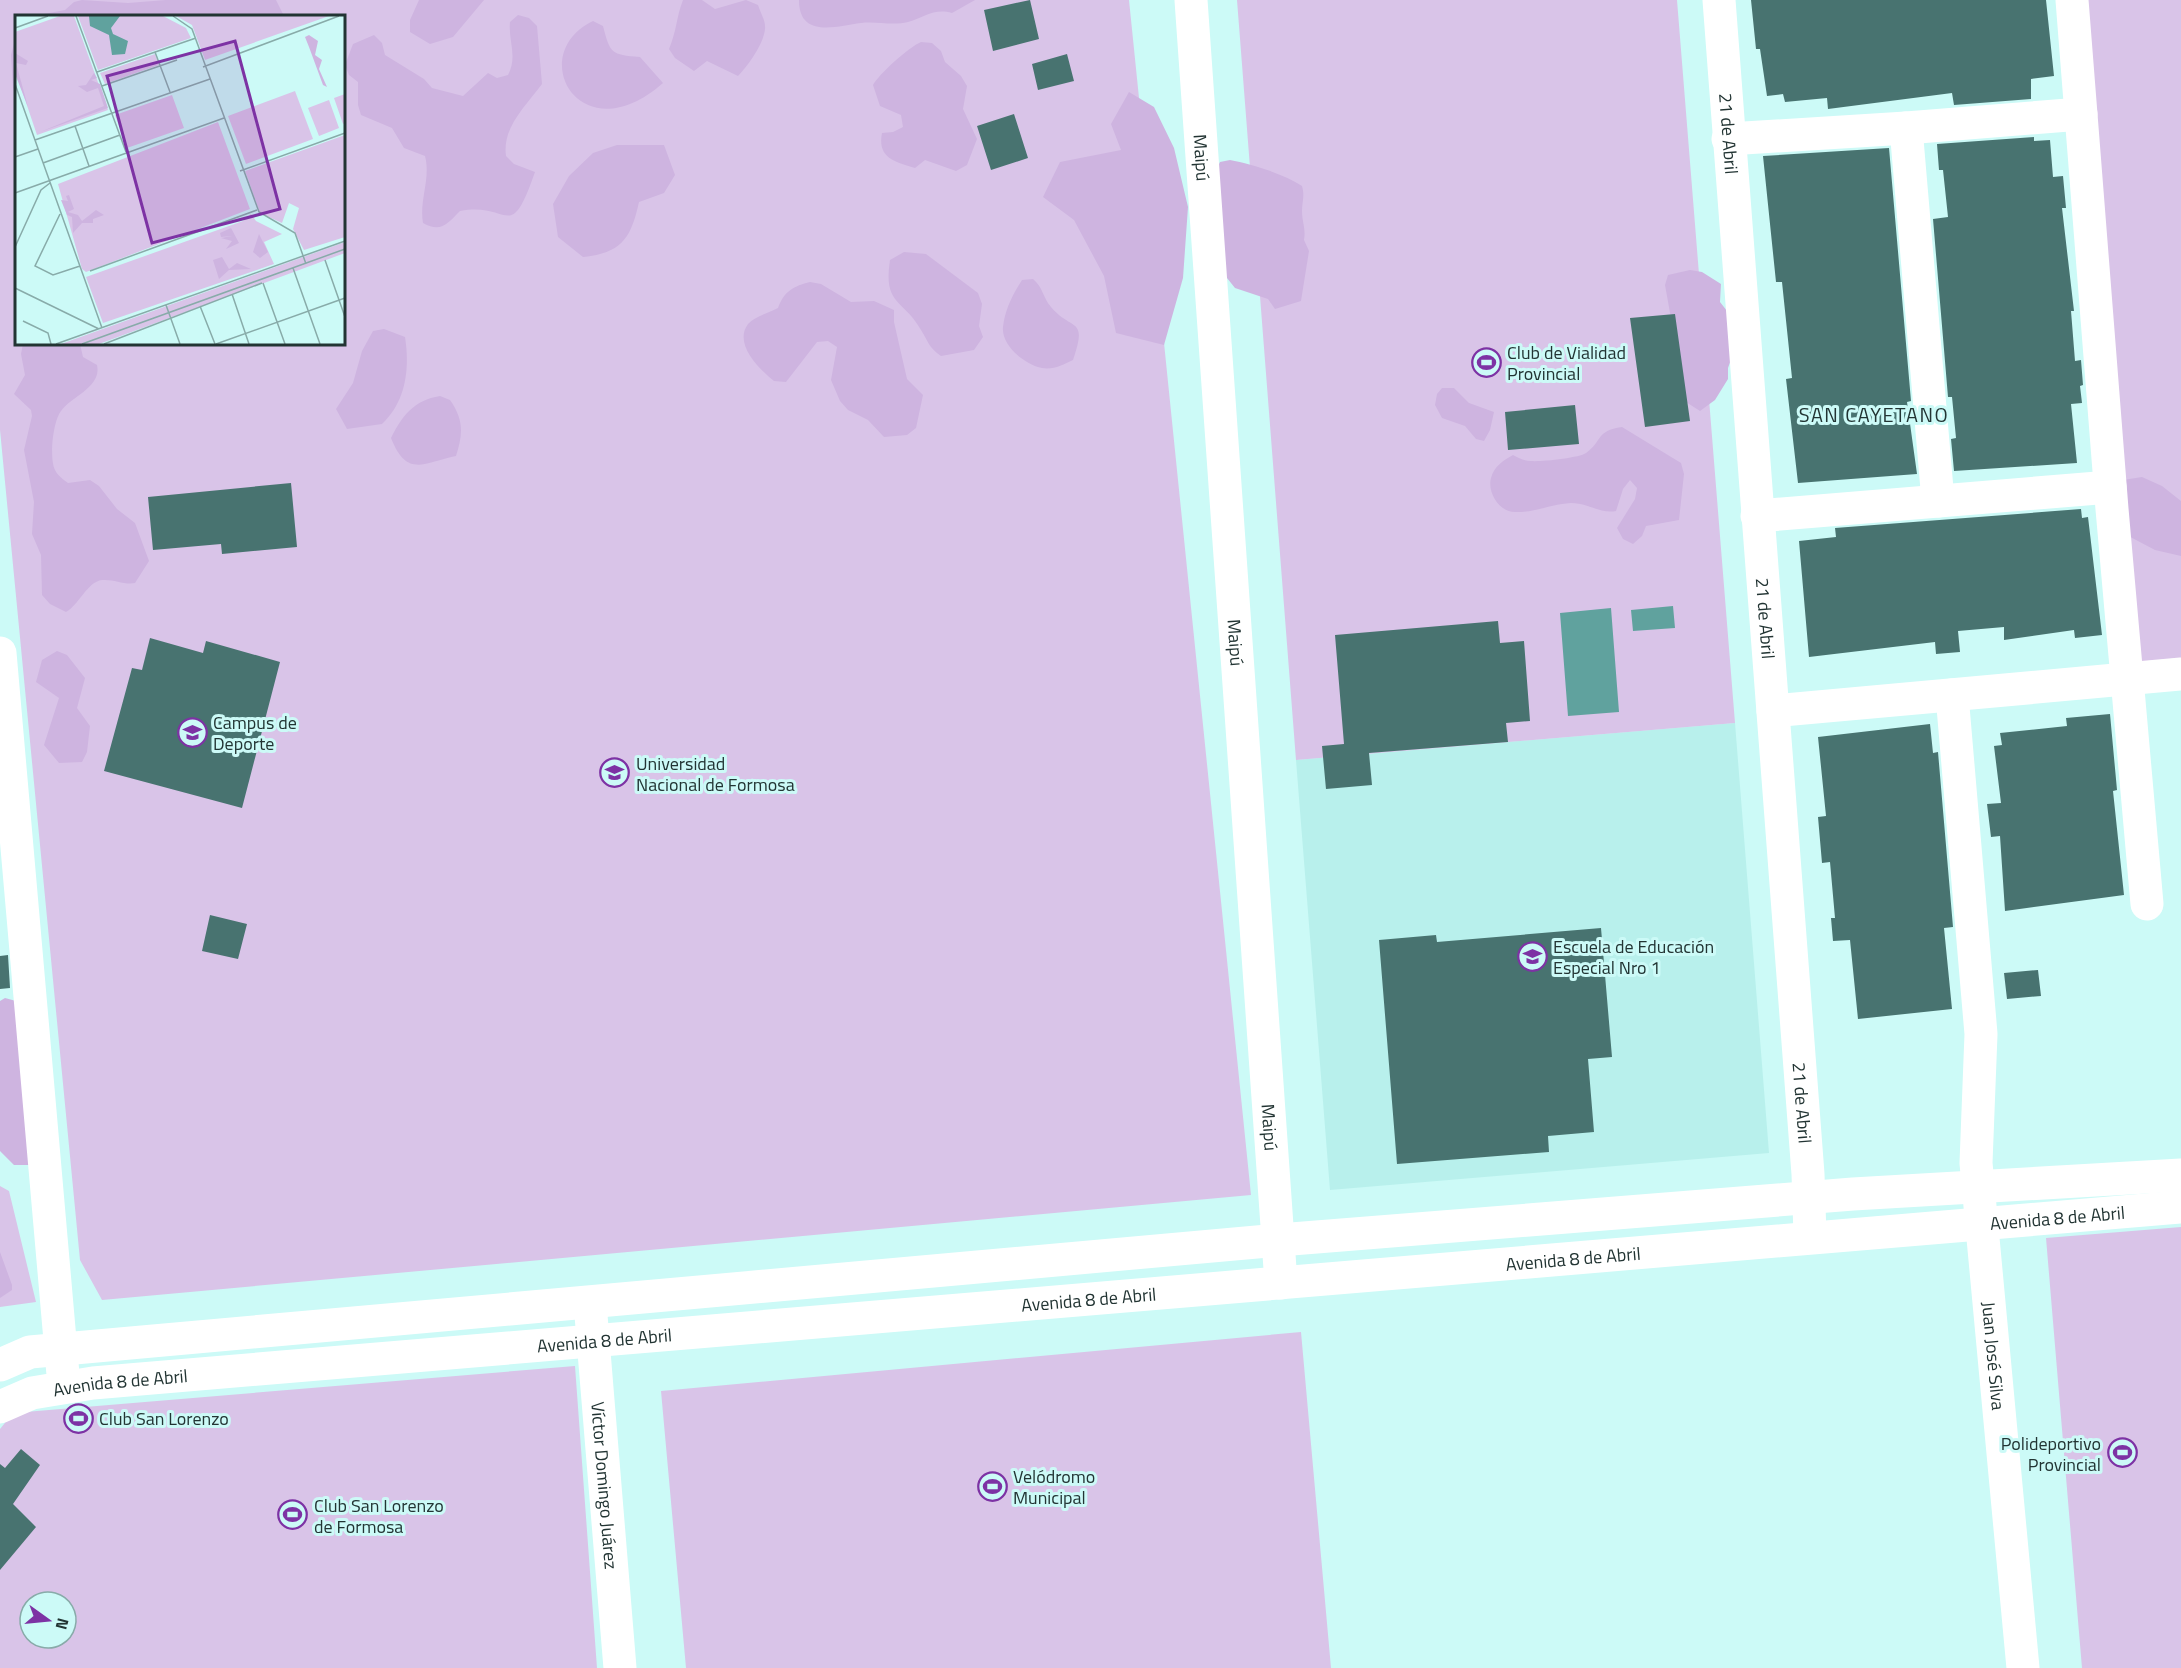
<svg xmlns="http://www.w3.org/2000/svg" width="2181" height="1668" font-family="'Titillium Web',sans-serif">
  <rect width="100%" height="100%" fill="#ccfaf7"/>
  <path fill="#b8f0ec" d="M1735,723L1769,1153L1330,1190L1296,760Z"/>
  <path fill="#d9c4e8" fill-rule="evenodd" d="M0,0H1129L1251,1195L102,1300L80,1260L0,430ZM16,16H344V344H16Z
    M1237,0H1677L1735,723L1296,760Z
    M2086,0H2181V658L2136,662Z
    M0,1186L9,1191L36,1302L0,1307Z
    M2181,1227V1668H2082L2046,1238Z
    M1301,1332L1331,1668H686L661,1391Z
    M575,1366L597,1668H0V1429L13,1413ZM30,1602H66V1638H30Z"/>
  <path fill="#ceb4e0" d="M82,0L128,3L166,0H276L284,16H33L65,10L74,2Z
    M419,0H484L453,37L430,44L410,32V20Z
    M683,0H702L715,9L746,0L758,5C760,12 766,21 765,29C764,43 748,66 738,76L707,61L694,71L675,58L669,49C677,30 676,18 683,0Z
    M799,0H975L952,13C934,8 925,17 908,22C893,26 876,21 861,23C837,26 799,39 799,0Z
    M518,15L529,18L537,26L542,84C526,106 502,127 506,156L514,164L535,172C509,246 511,201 460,211C447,224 441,233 423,223C419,200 431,179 425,156L404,148L392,128L361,115L358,105V82L349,75L345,65L353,44L374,35L382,43L385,55L424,79L432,88L463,96L488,73L497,78L508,75C518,56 508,41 510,22Z
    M593,21L603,26C610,53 611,55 640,57L663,83C580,156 524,54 593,21Z
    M16,36V92L13,88L11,55Z
    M921,42L932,43L941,51L945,62L961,76L967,86L963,109L977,139L967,165L956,171L925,160L915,168C895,162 877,158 882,133L893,132L903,127L901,115L880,106L873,85C879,74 909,47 921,42Z
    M1129,92L1154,107L1174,148L1188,207L1183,278L1164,345L1116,333L1104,276L1074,220L1043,197L1060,162L1121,150L1111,124Z
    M617,145H664L675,175L664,193L639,202C631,238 622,253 583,257L558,237L553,204L569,176L593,153Z
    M1230,160C1252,164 1284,174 1302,186C1305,196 1302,202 1302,211C1302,222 1306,229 1304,240L1309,251L1301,301L1275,309L1268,299L1235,288L1223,273L1215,173L1220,162Z
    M904,252L926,254L978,293L982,304L979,326L983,337L974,350L941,356C929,348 928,341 921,330C903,298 883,306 890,260Z
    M1690,270L1702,272L1721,284L1720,302L1731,316L1738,339L1728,368V379L1715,400L1700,411L1686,402L1665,285L1668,275Z
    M1033,279C1043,287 1043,298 1051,307C1072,332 1088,316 1073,360C1063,365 1053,370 1042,368C1025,365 1001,345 1003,327C1005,309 1013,294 1022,280Z
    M810,282L821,284L851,302L874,301L894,310V322L907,379L923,395L916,428L907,435L884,437L868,420L848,410L840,401L831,380L837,347L828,341L817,342L786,382L774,381C760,370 733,344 748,324C755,316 769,313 778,308C784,291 794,286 810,282Z
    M384,329L405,337C410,368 406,402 382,424L347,429L336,409L353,383L362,351L373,331Z
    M23,344H80L83,357L97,365C102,387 72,396 61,411C53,421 49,458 55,470C57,475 64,480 68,483L90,480L99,486L117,509L135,523L149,561L135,583C124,585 114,579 102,580C87,582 79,605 66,612L50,604L42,595L41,555L32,534L34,502L24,450L32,416L31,410L14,394L25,375L21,354Z
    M1442,388H1454L1469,403L1494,412L1490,430L1484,441L1476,439L1465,426L1442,418L1435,405L1437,394Z
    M440,396L450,400C464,420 463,434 456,456C423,463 407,478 391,438C402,416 414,400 440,396Z
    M1622,427L1681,463L1684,474L1679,520L1646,526L1642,536L1633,544L1623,539L1617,528L1635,499L1637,488L1630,480L1623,489L1616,511C1600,514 1588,503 1571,503C1552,504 1533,513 1515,512C1499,512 1487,492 1491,478C1494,466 1504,460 1513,455C1519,458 1524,461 1531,461C1540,462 1579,458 1586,453C1603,441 1595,431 1622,427Z
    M2142,477L2162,486L2181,501V556L2155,550L2119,531L2117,481Z
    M57,651L67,655L85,678L77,708L90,726L87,752L82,762L59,763L44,745L59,698L36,682L42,660Z
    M5,998L16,1001L31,1165H14L0,1151V1001Z
    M0,1252L12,1285V1290L0,1298Z"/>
  <path fill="#60a29e" d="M1673,606L1675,628L1633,631L1631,610Z
    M1611,608L1619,712L1568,716L1560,613Z"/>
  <path fill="#487370" d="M1030,0L1039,39L993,51L984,10Z
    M1751,0H2046L2054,76L2031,79V99L1954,105L1952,93L1828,109L1827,98L1785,102L1783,94L1767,96L1760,49H1756Z
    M1067,54L1074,81L1038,90L1032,64Z
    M1014,114L1028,158L991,170L977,126Z
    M2034,137V141L2050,140L2053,177L2063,176L2066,208H2062L2074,311H2071L2075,361L2081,360L2083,385L2080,386L2082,403L2071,404L2077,463L1954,471L1951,439L1956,438L1952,397H1948L1933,219L1948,217L1943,170H1939L1937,144Z
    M1889,148L1911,401L1907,402L1917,474L1798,483L1786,379L1792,378L1782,282H1776L1763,156Z
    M1675,314L1690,421L1645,427L1630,318Z
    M1575,405L1579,444L1508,450L1505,412Z
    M291,483L297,547L222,554L221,544L153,550L148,497Z
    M2081,509L2082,518L2088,517L2102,635L2075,638L2074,630L2004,640V627L1958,631L1960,652L1936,654L1935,642L1809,657L1799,541L1836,537L1835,528Z
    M1498,621L1500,643L1524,641L1530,721L1506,723L1508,742L1369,753L1372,785L1326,789L1322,746L1344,744L1335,635Z
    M150,638L203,653L206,641L280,662L242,808L104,771L132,668L142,670Z
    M2110,714L2117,790L2113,791L2124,895L2005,911L2000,836L1991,837L1987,804L2001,803L1994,746L2002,745L2000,733L2067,726L2066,718Z
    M1930,724L1933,753L1938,752L1953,927L1944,928L1952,1009L1858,1019L1850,940L1833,941L1831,918H1835L1830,862L1822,863L1818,817L1826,816L1818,737Z
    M210,915L247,924L238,959L202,951Z
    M1601,928L1612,1057L1588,1059L1594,1132L1548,1136L1549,1152L1397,1164L1379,940L1436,935L1437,942Z
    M8,955L10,988L0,989V956Z
    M2038,970L2041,996L2007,999L2004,973Z
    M21,1449L40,1465L13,1504L36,1527L0,1570V1464L5,1468Z"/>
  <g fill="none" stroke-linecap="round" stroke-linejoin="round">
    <g stroke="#fff" stroke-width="33">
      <path id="s1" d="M1191,0L1281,1283"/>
      <path id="s2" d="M1719,0L1808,1174L1810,1236"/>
      <path d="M2072,0L2112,509L2147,904"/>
      <path d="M1906,128L1938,501"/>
      <path d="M1728,139L1906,128L2081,114"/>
      <path d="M1757,516L2110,487"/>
      <path d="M0,653L64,1386"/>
      <path id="s3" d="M1952,695L1981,1034L1976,1163L2023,1668"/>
      <path d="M1773,711L2181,674"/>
      <path id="s4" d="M590,1303L620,1668"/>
    </g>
    <g stroke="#fff" stroke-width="33">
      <path d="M0,1365L30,1352L1279,1240L1853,1194L2181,1175"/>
      <path id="s5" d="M0,1407L32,1393L93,1383L2181,1207"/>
    </g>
  </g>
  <defs>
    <symbol id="stadium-ring" viewBox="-11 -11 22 22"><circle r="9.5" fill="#ccfaf7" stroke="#7d32a4" stroke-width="1.5"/><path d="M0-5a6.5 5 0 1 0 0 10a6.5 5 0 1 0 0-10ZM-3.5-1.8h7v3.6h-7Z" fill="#7d32a4"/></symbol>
    <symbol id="university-ring" viewBox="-11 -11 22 22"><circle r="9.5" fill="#ccfaf7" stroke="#7d32a4" stroke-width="1.5"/><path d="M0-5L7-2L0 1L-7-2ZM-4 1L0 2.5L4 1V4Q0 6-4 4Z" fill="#7d32a4"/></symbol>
    <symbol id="school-ring" viewBox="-11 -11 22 22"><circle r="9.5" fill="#ccfaf7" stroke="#7d32a4" stroke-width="1.5"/><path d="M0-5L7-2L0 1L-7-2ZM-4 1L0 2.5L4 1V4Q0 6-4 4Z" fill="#7d32a4"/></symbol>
  </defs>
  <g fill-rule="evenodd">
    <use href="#stadium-ring" x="1470" y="346" width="33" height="33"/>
    <use href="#university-ring" x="176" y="716" width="33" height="33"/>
    <use href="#university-ring" x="598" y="756" width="33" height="33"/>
    <use href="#school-ring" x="1516" y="940" width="33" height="33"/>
    <use href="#stadium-ring" x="62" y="1402" width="33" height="33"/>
    <use href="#stadium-ring" x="2106" y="1436" width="33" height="33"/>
    <use href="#stadium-ring" x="976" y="1470" width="33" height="33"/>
    <use href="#stadium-ring" x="276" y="1498" width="33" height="33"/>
  </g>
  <g text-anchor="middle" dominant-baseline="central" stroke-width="6" stroke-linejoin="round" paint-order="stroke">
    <g font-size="18" fill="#223433" stroke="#ccfaf7">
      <text stroke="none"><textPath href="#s2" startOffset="134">21 de Abril</textPath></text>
      <text stroke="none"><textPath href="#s1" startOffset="158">Maipú</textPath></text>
      <text stroke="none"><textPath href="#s2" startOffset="620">21 de Abril</textPath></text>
      <text stroke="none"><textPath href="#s1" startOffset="644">Maipú</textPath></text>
      <text stroke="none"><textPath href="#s2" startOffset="1106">21 de Abril</textPath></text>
      <text stroke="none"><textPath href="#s1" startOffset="1130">Maipú</textPath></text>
      <text stroke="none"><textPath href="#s5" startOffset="2068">Avenida 8 de Abril</textPath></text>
      <text stroke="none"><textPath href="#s5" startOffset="1582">Avenida 8 de Abril</textPath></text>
      <text stroke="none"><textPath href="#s5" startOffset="1096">Avenida 8 de Abril</textPath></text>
      <text stroke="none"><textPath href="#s5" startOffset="610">Avenida 8 de Abril</textPath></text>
      <text stroke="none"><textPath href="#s3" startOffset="663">Juan José Silva</textPath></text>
      <text stroke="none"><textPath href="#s5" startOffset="124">Avenida 8 de Abril</textPath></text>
      <text stroke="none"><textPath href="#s4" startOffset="183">Víctor Domingo Juárez</textPath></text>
    </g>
    <g font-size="18" fill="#223433" stroke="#ccfaf7" text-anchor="start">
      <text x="1507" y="352">Club de Vialidad<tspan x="1507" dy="21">Provincial</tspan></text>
      <text x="213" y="722">Campus de<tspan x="213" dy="21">Deporte</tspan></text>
      <text x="636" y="763">Universidad<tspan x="636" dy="21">Nacional de Formosa</tspan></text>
      <text x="1553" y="946">Escuela de Educación<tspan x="1553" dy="21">Especial Nro 1</tspan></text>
      <text x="99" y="1418">Club San Lorenzo</text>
      <text x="2101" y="1443" text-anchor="end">Polideportivo<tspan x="2101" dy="21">Provincial</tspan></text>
      <text x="1013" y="1476">Velódromo<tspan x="1013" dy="21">Municipal</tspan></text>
      <text x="314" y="1505">Club San Lorenzo<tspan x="314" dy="21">de Formosa</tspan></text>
    </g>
    <g font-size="20" letter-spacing="1.5" fill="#223433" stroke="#ccfaf7">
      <text x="1874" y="414">SAN CAYETANO</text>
    </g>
  </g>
  <g transform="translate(15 15)">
    <rect width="330" height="330" fill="#ccfaf7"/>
    <path d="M45,1H59L93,95L22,120L0,55V17ZM63,1H148L171,13L176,23L83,55ZM161,1H314L190,45L177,10ZM140,39L144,50L90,69L85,58ZM280,76L298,124L231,149L213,101ZM330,79V108L328,109L319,83ZM157,80L169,113L112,133L100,100ZM314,85L324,113L304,121L293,93ZM203,107L235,194L71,257L67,254L43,169ZM330,120V222L289,235L278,214L284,193L274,188L267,208L245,198L230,156ZM236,199L241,206L267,219L249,227L259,249L88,308L71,262L228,206ZM330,227V238L84,329H46Z" fill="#d9c4e8"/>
    <path d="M294,20L303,26L300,40L307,45L304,54L312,72L308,70L294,32L290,22ZM0,38L13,46L11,50L1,48L13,92L0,59ZM79,58L82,63L76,65L85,69L93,93L25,117L89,91L83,73L72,77L63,71L71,70ZM54,180L59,194L53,197L63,200L67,206L81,195L89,200L78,204V208H67L58,218L57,202L52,200L46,185L53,186L51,181ZM216,213L224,228L211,234L217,226L206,223L217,221L206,222L205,218ZM244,219L253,237L245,243L238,237ZM207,242L214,254L222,248L236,254L214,255L204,264L198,245Z" fill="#ceb4e0"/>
    <path d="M74,1H105L96,13L98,19L113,26L110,39L97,40L94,20L75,11Z" fill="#60a29e"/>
    <path fill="none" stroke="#88aba9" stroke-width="1.5" d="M61,1L111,137M158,1L177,14L244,197L280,218L291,249M0,13L33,1M140,37L155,77M188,52L324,1M82,57L181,23M0,69L87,313M87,71L162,45M60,111L74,151M20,125L195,64M0,142L23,134M28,148L105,120M225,156L330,118M0,178L209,103M45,199L20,251L38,260L65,251M0,232L26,175L35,168M310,245L330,302M278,253L305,329M75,256L242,195M248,268L270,329M0,273L84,314M217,279L234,329M151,290L165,329M185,291L200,329M8,306L33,318L36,329M41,329L330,226M67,329L330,234M89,329L247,268M201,329L330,283"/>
    <path fill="#7d32a4" fill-opacity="0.15" stroke="#7d32a4" stroke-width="3" d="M220,26L265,194L137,228L92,61Z"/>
    <rect width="330" height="330" fill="none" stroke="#223433" stroke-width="3"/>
  </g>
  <g transform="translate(48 1620) rotate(105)"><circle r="28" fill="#ccfaf7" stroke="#88aba9" stroke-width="1.5"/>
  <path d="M0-4.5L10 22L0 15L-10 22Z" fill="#7d32a4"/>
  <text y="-9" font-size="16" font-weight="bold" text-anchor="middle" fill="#223433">N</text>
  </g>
</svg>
